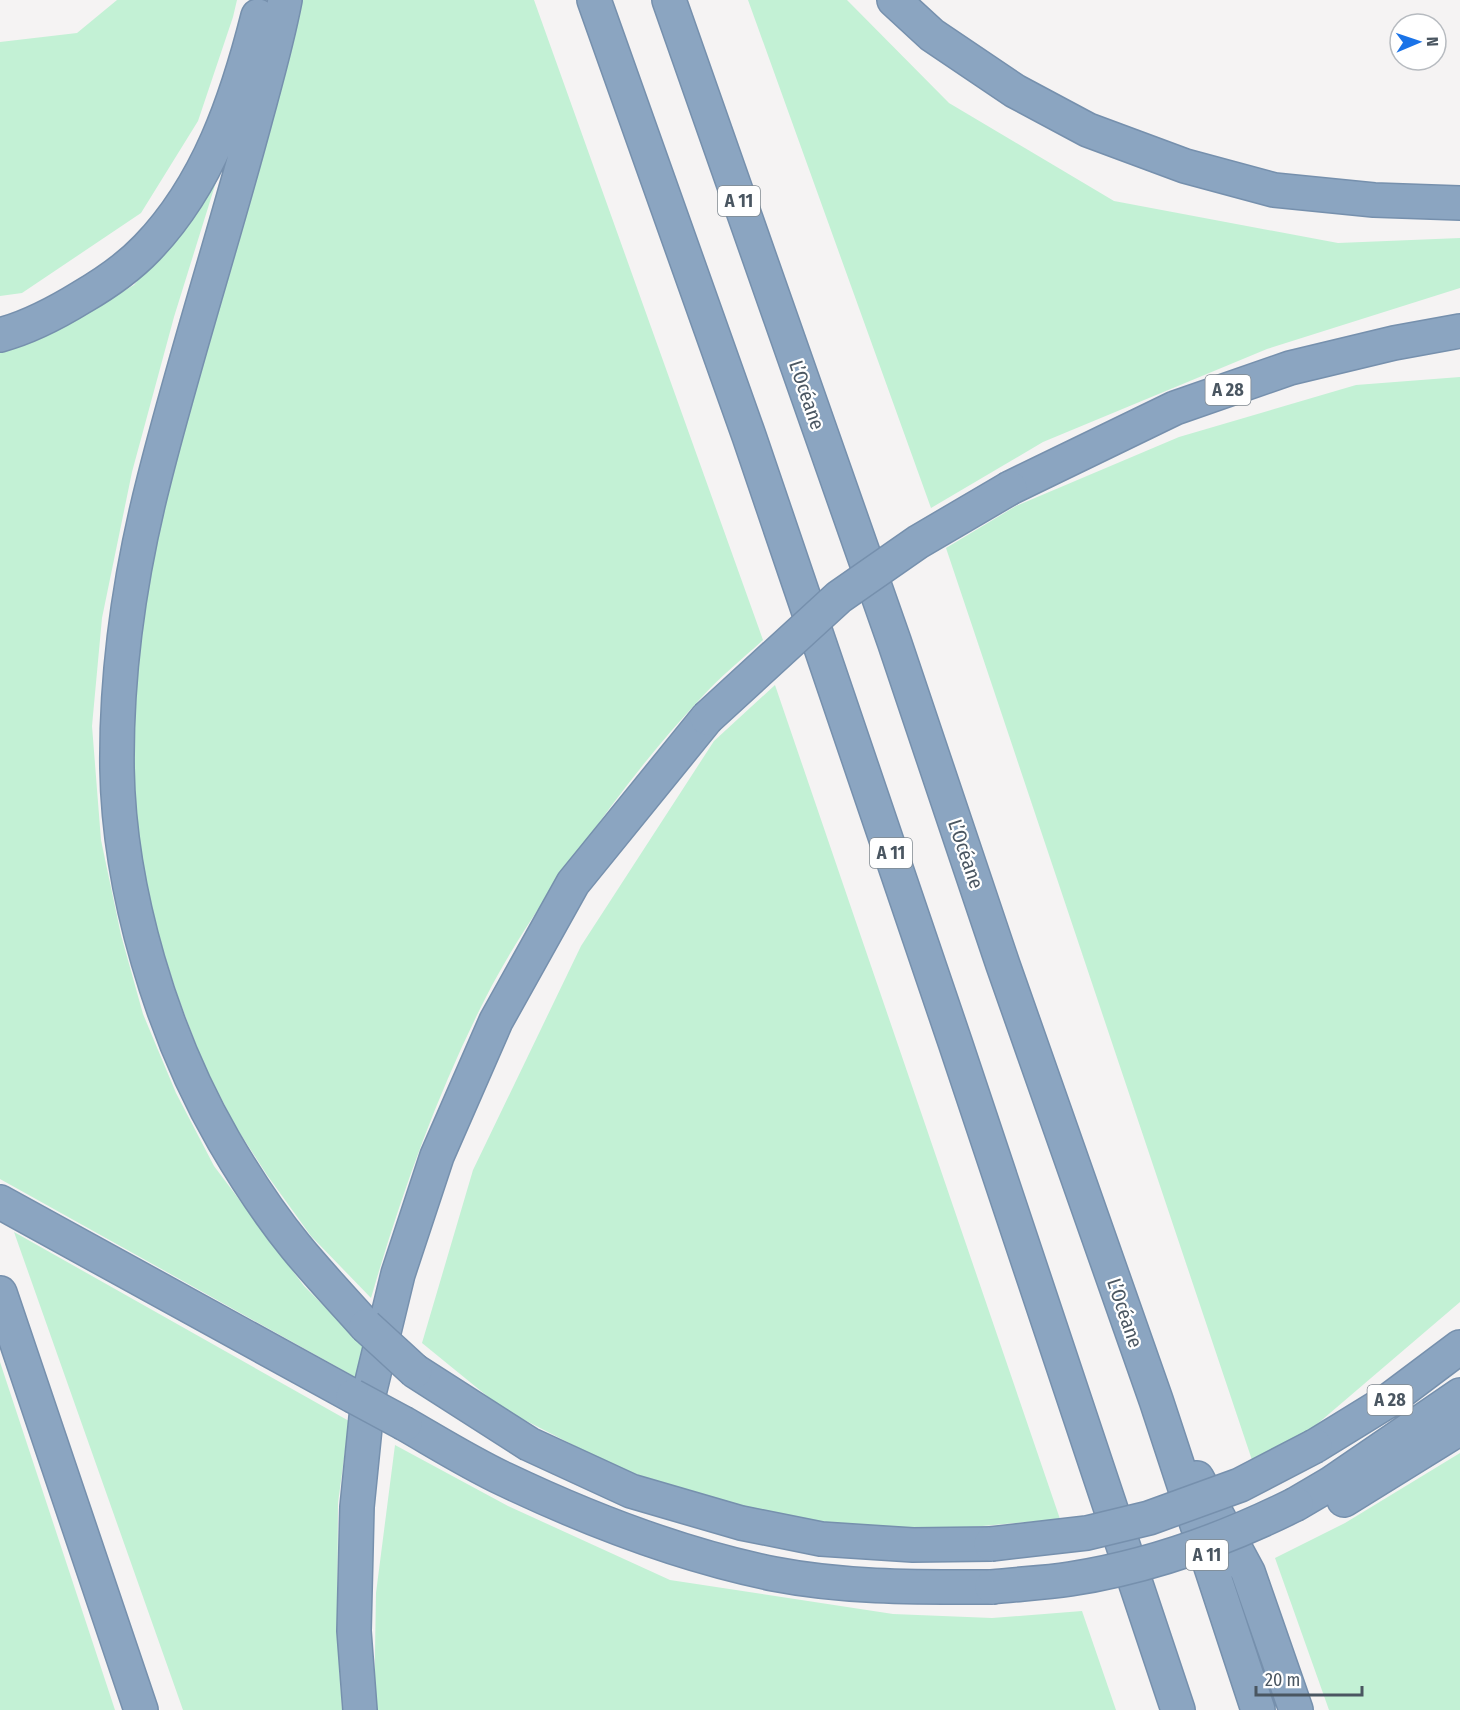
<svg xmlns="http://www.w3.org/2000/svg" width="1460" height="1710" font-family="'Fira Sans Condensed',sans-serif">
  <rect width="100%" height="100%" fill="#f5f3f3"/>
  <path fill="#c3f1d5" d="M117,0H237L233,17L198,121L141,213L22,293L0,296V42L77,33Z
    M295,0H534L763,640C742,659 719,678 700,699C655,747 616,798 578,852C545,898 512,946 486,997C437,1093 401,1195 371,1298L311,1236L267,1175L236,1127L203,1063L177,994L156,928L140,854L131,765L136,661L153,540Z
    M748,0H847L949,103L1114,201L1338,243L1460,238V288L1267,349L1043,442L931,508Z
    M216,182L174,317L132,472L102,618L92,726L101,840L121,935L143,1014L176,1093L214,1166L304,1286L363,1345L357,1378L0,1179V352L58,330L134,285Z
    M1460,377V1302L1309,1431L1252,1460L946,548L1016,506L1179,437L1356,385Z
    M775,685L1060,1519L938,1530L855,1526L781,1516L701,1496L618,1468L503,1409L422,1343L473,1170L581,946L714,741Z
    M14,1232L349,1421L338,1503L337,1631L342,1710H183Z
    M0,1362L115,1710H0Z
    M395,1445L508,1506L670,1580L893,1614L992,1618L1082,1611L1116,1710H374L376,1593Z
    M1460,1453V1710H1329L1275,1558L1345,1523Z"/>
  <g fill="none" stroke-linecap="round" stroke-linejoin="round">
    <defs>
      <path id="highway" d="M285,0C277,42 265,83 254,124C222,243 184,361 154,480C130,574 116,672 117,768C119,891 162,1034 224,1141C245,1177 269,1214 296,1247C318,1274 343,1300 366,1326
        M594,0L749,436L955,1042L1178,1710
        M669,0L894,641L1003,965L1156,1400L1258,1710
        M894,0L932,35L1015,91L1088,130L1185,166L1274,190L1374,200L1460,203
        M0,335C30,327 56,313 82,297C106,283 128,268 147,248C208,185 237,99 258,16
        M1010,488L1175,408L1290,368L1394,343L1460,331
        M0,1202L353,1396
        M0,1293L141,1710
        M415,1371L529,1444L631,1491L741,1523L821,1539L913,1545L991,1544
        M405,1424C438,1443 470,1463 504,1479C590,1520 681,1555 774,1574C846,1588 919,1587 992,1587
        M1315,1446L1388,1401L1460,1347
        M1197,1478L1248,1572L1296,1710
        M1344,1500L1460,1428
        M1296,1504L1330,1484L1460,1395
        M360,1710L354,1631L357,1507L368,1398L398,1274L437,1156L496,1021L573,883L707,718"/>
    </defs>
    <use href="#highway" stroke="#7690ad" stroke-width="36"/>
    <use href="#highway" stroke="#8ba5c1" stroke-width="33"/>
    <defs>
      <path id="highway-bridge" d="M707,718L839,597L918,542L1010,488
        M366,1326L415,1371
        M353,1396L405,1424
        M991,1544L1087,1533L1149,1518L1240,1485L1315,1446
        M992,1587C1018,1584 1044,1583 1070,1579C1148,1567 1226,1539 1296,1504"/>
    </defs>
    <use href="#highway-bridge" stroke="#7690ad" stroke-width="36" stroke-linecap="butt"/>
    <use href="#highway-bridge" stroke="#8ba5c1" stroke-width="33"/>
  </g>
  <g text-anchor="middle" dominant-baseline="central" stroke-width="4.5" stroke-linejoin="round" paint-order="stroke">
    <g fill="#fff" stroke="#808990" stroke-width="1.5">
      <rect x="718" y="186" width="42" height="30" rx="4.5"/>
      <rect x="1205.5" y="375" width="45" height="30" rx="4.5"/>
      <rect x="870" y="838" width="42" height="30" rx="4.5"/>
      <rect x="1367.5" y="1385" width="45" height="30" rx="4.5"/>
      <rect x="1186" y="1540" width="42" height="30" rx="4.5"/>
    </g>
    <g font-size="18" font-weight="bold" fill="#4a5661">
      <text x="739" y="201">A 11</text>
      <text x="1228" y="390">A 28</text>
      <text x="891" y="853">A 11</text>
      <text x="1390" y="1400">A 28</text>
      <text x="1207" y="1555">A 11</text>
    </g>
    <g font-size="20" fill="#4a5661" stroke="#fff">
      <text transform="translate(807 395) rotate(71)">L’Océane</text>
      <text transform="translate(966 854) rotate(71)">L’Océane</text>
      <text transform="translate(1125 1313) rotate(71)">L’Océane</text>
    </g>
  </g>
  <g transform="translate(1418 42) rotate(88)"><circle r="28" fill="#ffffff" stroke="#b7bbc0" stroke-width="1.5"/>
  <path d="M0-4.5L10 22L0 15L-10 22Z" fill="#1a73e8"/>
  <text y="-9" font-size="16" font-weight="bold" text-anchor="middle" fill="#4a5661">N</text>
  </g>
  <path d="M1256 1686v9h106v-9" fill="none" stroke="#4a5661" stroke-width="3"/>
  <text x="1265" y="1686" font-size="18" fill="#4a5661" stroke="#ffffff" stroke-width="4.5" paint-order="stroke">20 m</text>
</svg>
